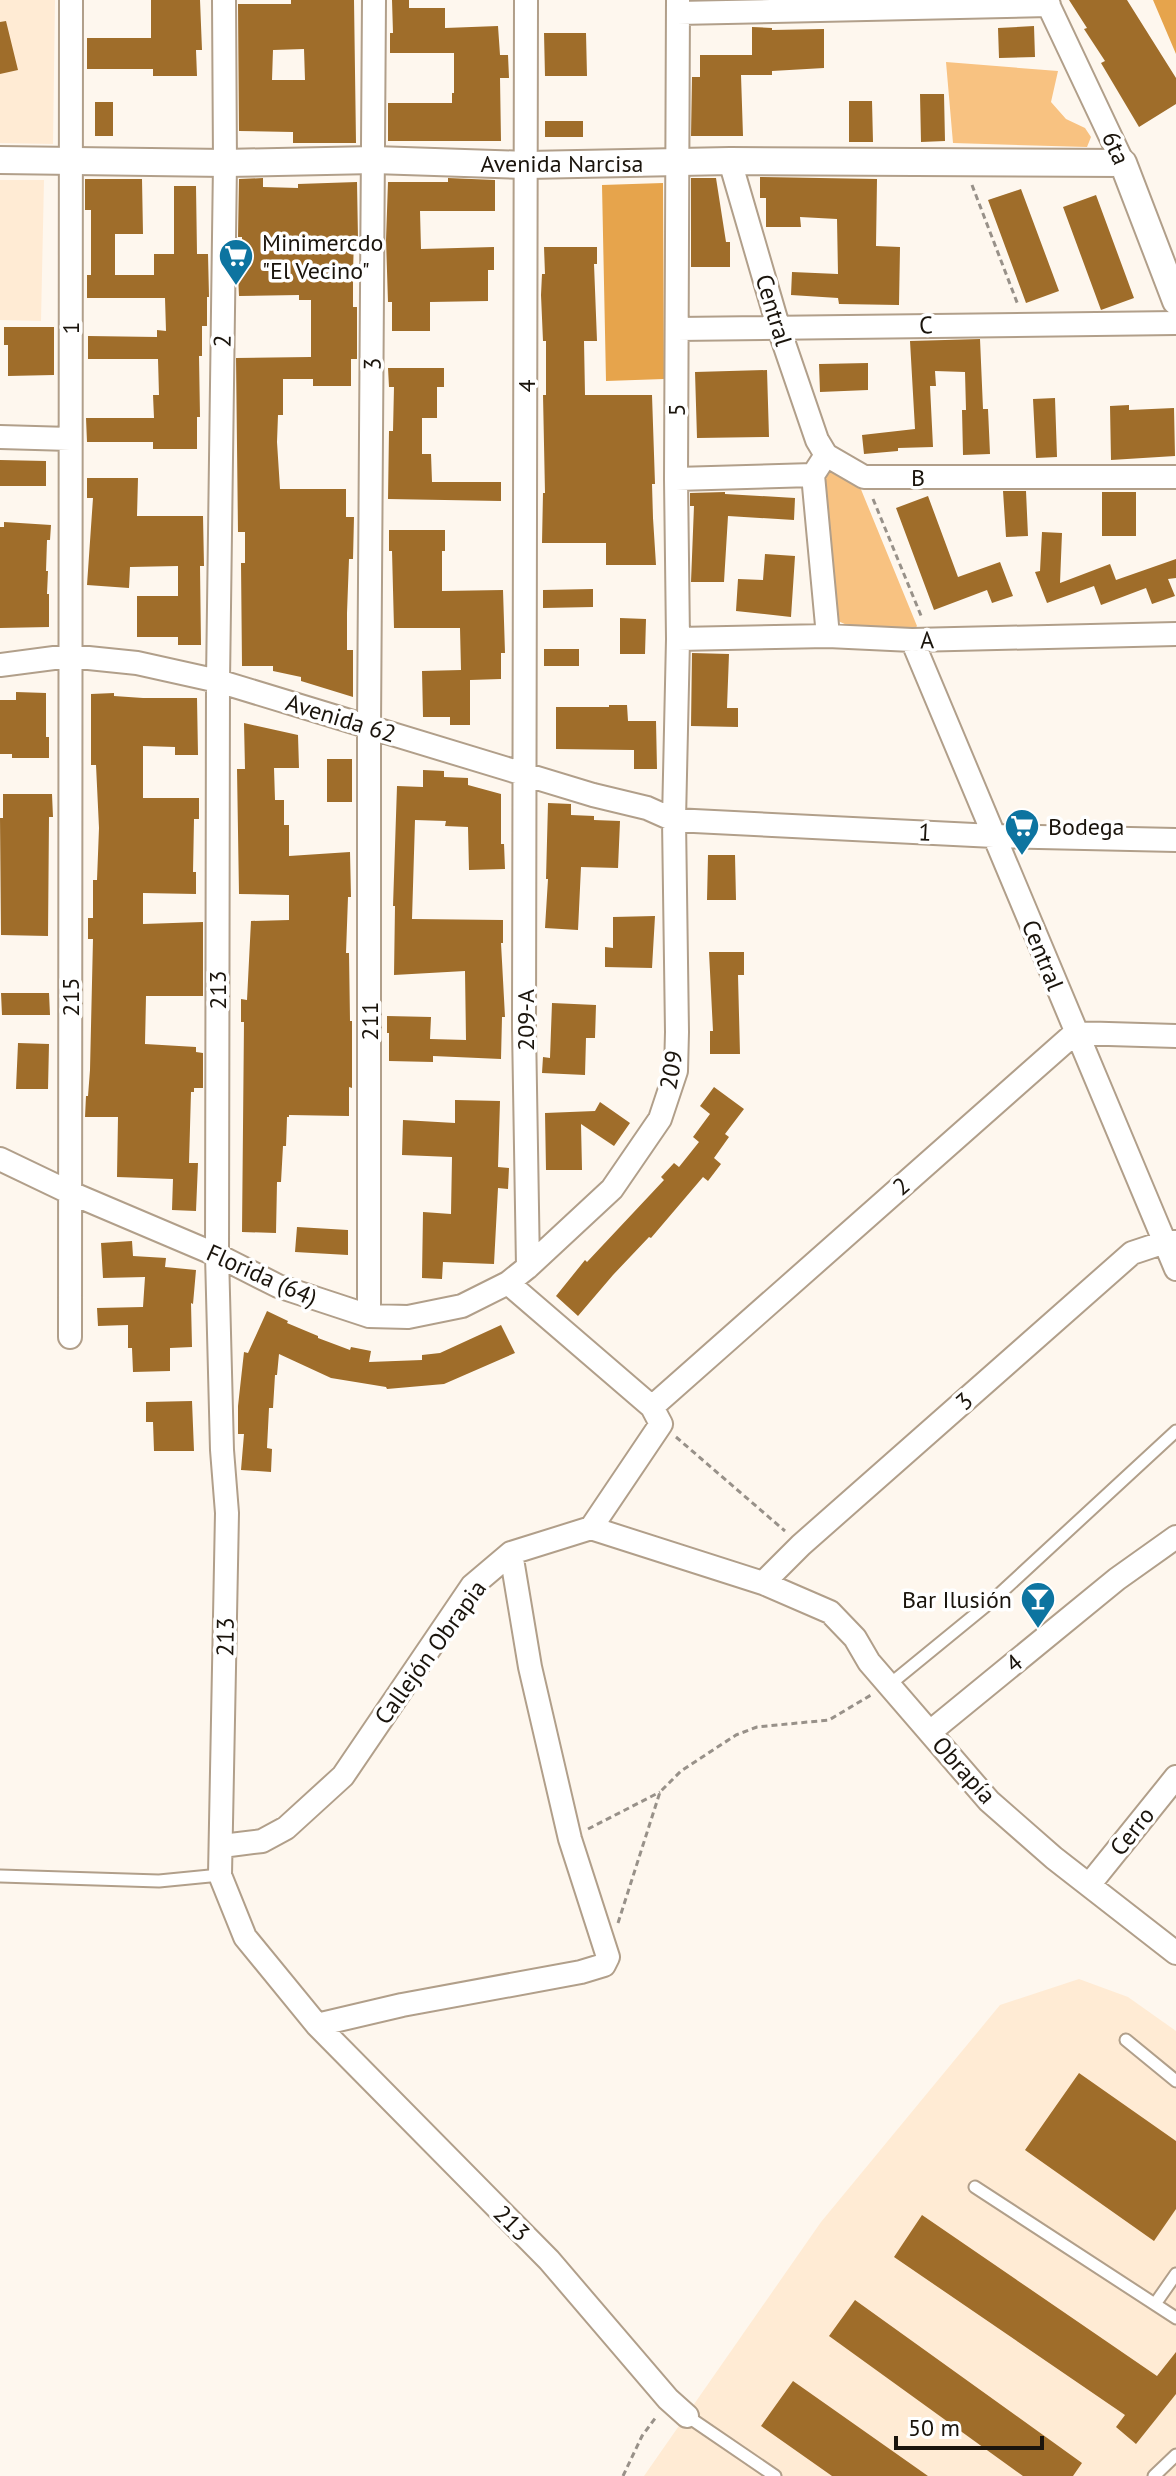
<svg xmlns="http://www.w3.org/2000/svg" width="1176" height="2476" font-family="'PT Sans',sans-serif">
  <rect width="100%" height="100%" fill="#fef7ee"/>
  <path fill="#ffebd4" d="M0,0H55L53,144L0,143Z
    M0,180H44L41,321L0,320Z
    M1079,1979L1128,1997L1176,2031V2476H644L821,2222L1000,2005Z"/>
  <path fill="#f8c281" d="M946,62L1058,71L1051,102L1066,119L1085,128L1091,137L1087,147L953,143Z
    M831,466L860,487L917,626L912,633H865L838,621L822,474Z"/>
  <path fill="#e6a44c" d="M1153,0H1176V54Z
    M663,183L664,379L606,381L602,185Z"/>
  <path fill="#9f6d2a" fill-rule="evenodd" d="M151,0H200L202,50H196L197,76H153V69H87V38H151Z
    M291,0H354L356,143H293V132L239,131L238,4H291ZM304,49L305,80H272L273,50Z
    M392,0H409V8H445V28L498,26L500,55H508L509,78H500L501,141H388V103H452V93H454V53H390V33H393Z
    M1069,0H1127L1176,78V104L1139,127L1101,63L1105,61L1084,29L1087,28Z
    M6,21L18,70L0,74V22Z
    M1034,26L1035,57L999,58L998,28Z
    M752,27L772,28V30L824,29V68L772,71V75H741L743,136H691L692,77H700V55H752Z
    M544,33H586L587,76H545Z
    M920,94H944L945,141L921,142Z
    M849,101H872L873,142H849Z
    M95,102H113V136H95Z
    M545,121H583V137H545Z
    M760,177L877,179L876,246L900,247L899,305L839,304L838,298L791,295L792,272L838,274L837,219L800,217L801,227H766V198H760Z
    M263,178V187L298,188V184L357,182L358,239H354L353,272V307H357V359H351V386H313V379H283V415H278L277,442L280,489H346V517H354L353,559H349L347,613V650H353V697L301,681V677L273,671V666H242L241,563H245V532H238L236,358L311,357V300H299V295L239,296L238,274H242V237H238L239,179Z
    M448,178L495,180V211H420L421,249L494,247V270H488V301L430,302V331H392V302H388L386,240L388,182H448Z
    M691,178H716L726,242H730V267H691Z
    M85,179H142L143,234H115V275H154V254H174V186H196L197,254H208L209,297H207V326H202V356H199L200,417H197V449H153V442H87L86,418H154L153,395H159L158,359H88V336L157,337V330L166,331L165,298H87V275H91V210H85Z
    M1021,189L1059,291L1026,303L988,200Z
    M1096,195L1134,298L1101,310L1063,207Z
    M544,247H597V264H594L597,341H584L585,395H652L655,484H652L653,518L656,565H606V543H542L543,493H545L543,395H546V341H543L541,295L542,274H545Z
    M4,327H54V375L8,376V345H4Z
    M980,339L983,409H988L990,454L963,455L962,410H966L965,372L935,371L936,386H930L933,447L898,448V451L864,454L862,435L915,429L910,341Z
    M868,363V390L820,392L819,364Z
    M388,368H444V387H437V418H422V454H431L432,482H501V501L388,499L389,431H393L394,387H389Z
    M767,370L769,437L697,438L695,372Z
    M1055,398L1057,457L1036,458L1033,399Z
    M1129,405V410L1174,408L1175,456L1111,460L1110,406Z
    M0,460L46,461V486H0Z
    M87,478H138L137,516H203L204,566H200L201,645H178V637H137V596H178V566L130,567L129,588L87,585L93,498H87Z
    M1003,491H1026L1028,536L1006,537Z
    M725,492V494L795,498L794,520L728,516L724,582H691L694,506H690V493Z
    M1102,492H1136V536H1102Z
    M928,496L958,577L1000,562L1013,596L992,603L987,590L934,610L896,508Z
    M4,522L51,525L50,540H47L46,571H48L47,594H49V627L0,628V527H4Z
    M389,530H445V551H442V591L503,590L505,653H501V679L470,680V725H450V717H423L422,671L461,670L460,628H394L392,551H389Z
    M1042,532L1062,533L1060,583L1110,564L1116,580L1176,559V578L1168,579L1175,596L1152,604L1146,588L1101,605L1094,586L1047,603L1035,572L1040,571Z
    M765,554L795,556L791,617L736,611L738,579L763,580Z
    M593,589V607L543,608V590Z
    M620,618L646,619L645,654H620Z
    M544,649H579V666H544Z
    M692,653L729,654L727,708H738V727L691,726Z
    M16,692L46,693V737H49V758H12V754H0V700H16Z
    M114,693V696L143,698H197L198,755H175V747L143,746V798H199V819H194L193,872H196V894L143,893V924L203,922V996H146L145,1044L196,1047V1052L203,1053V1088H194V1092H191L189,1163H198L196,1211L172,1210L173,1179L117,1177L118,1117H85L86,1096H88L90,1070L93,939H88V918H93V880H97L99,828L96,765H91V694Z
    M609,705H627L628,721H656L657,769H634V750L556,749V707H609Z
    M244,723L298,735L299,768H274L275,800H284V825H289V856L350,852L351,897H348L346,953H349L350,1021H352V1088L349,1087V1116L289,1115V1117H287L286,1146H283L281,1182H277L276,1233L242,1232L244,1022H241V999L247,1000L251,921L289,920V895L239,894L237,769H245Z
    M327,759H352V802H327Z
    M423,770L444,771V777L468,778V785L501,794V844H504L505,869L469,870L468,827L445,826L446,821L415,820L412,919L503,920V943H501L505,1017H502L501,1059L433,1056V1062L389,1061V1033H387V1016L431,1017L430,1039L466,1040L465,971L394,975L395,906H393L397,786L423,787Z
    M3,794H52L53,817H49L48,936L1,935L0,818H3Z
    M548,803L571,804V815L594,816V820L620,821L618,868L581,867L578,930L545,928L548,879H546Z
    M708,855H735L736,900H707Z
    M655,916L652,968L605,967V947L613,948V917Z
    M709,952H744V975H738L740,1054H710V1031H713Z
    M1,993H49L50,1015H2Z
    M552,1003L596,1005L595,1038H586L585,1075L542,1073L543,1057L550,1058Z
    M18,1043L49,1044L48,1089H16Z
    M714,1087L744,1109L725,1134L729,1137L714,1158L721,1164L708,1181L703,1177L651,1238L649,1237L613,1275L578,1316L556,1296L585,1260L587,1262L664,1180L661,1177L674,1163L679,1167L699,1142L693,1137L710,1114L700,1106Z
    M455,1100L500,1101L498,1167L509,1168L508,1189L498,1188L494,1264L443,1262L442,1279L422,1278L423,1212L451,1214L452,1157L402,1155L403,1120L455,1123Z
    M600,1102L630,1123L614,1146L581,1124L582,1170H546L545,1113L595,1111Z
    M297,1227L348,1230V1255L295,1252Z
    M132,1241L133,1256L166,1258L165,1267L196,1270L193,1304L191,1303L192,1347L170,1348V1371L133,1372L132,1348H128V1325L98,1326L97,1308L143,1307L145,1277L103,1278L101,1243Z
    M267,1311L288,1321L287,1323L318,1336V1338L350,1350L351,1347L371,1351L369,1362L422,1360V1355L440,1353L501,1325L515,1353L444,1384L387,1389L386,1387L331,1378L279,1354L277,1375H275L273,1408H269L267,1448L272,1449L271,1472L241,1470L244,1434H238V1406L244,1352L248,1353Z
    M192,1401L194,1451H154L153,1422H146V1402Z
    M1079,2073L1176,2141V2209L1154,2241L1025,2150Z
    M922,2215L1157,2376L1176,2352V2394L1136,2444L1116,2427L1125,2415L894,2257Z
    M855,2300L1082,2463L1073,2476H1023L829,2336Z
    M793,2381L928,2476H832L761,2426Z"/>
  <g fill="none" stroke-linecap="round" stroke-linejoin="round">
    <defs>
      <path id="service" d="M889,1685L993,1600L1176,1431
        M0,1876L159,1881L220,1875
        M1126,2040L1176,2081
        M975,2187L1176,2318
        M1155,2304L1176,2274
        M687,2416L775,2476
        M1154,2476L1176,2455"/>
      <path id="minor" d="M224,0L225,163L218,681L217,1255L222,1450L227,1513L220,1875L245,1937L317,2025L549,2260L668,2399L687,2416
        M526,0L524,1028L528,1267
        M1046,0L1123,163
        M678,13L1049,5
        M730,161L778,326L817,440L826,455
        M677,329L1176,323
        M0,437L70,439
        M813,475L828,636
        M676,479L813,475L826,455L864,477H1176
        M678,639L828,636L912,640L1176,634
        M912,640L1176,1269
        M0,665L69,656L137,663L218,681L593,795L647,808L674,820L994,836L1176,840
        M0,1159L71,1193L217,1255L278,1286L369,1316L408,1317L462,1306L508,1283L528,1267L612,1189L660,1119L676,1071L677,1032L674,820L678,639L676,479L678,0
        M508,1283L652,1407L661,1424L591,1528
        M369,1316V727L374,0
        M70,1337L71,0
        M652,1407L1075,1033L1176,1036
        M763,1583L801,1545L1132,1253L1165,1242H1176
        M930,1732L1117,1579L1176,1537
        M222,1846L262,1841L286,1828L343,1776L472,1586L511,1553L591,1528L763,1583L830,1612L855,1638L869,1662L989,1801L1054,1858L1176,1953
        M1089,1885L1176,1777
        M317,2025L402,2005L581,1972L604,1965L608,1957L570,1839L530,1667L511,1553"/>
      <path id="tertiary" d="M0,160L225,163L374,160L527,165L730,161L1123,163L1176,301"/>
    </defs>
    <use href="#service" stroke="#b19f8a" stroke-width="15"/>
    <use href="#minor" stroke="#b19f8a" stroke-width="26"/>
    <use href="#tertiary" stroke="#b19f8a" stroke-width="30"/>
    <path stroke="#989189" stroke-width="3" stroke-dasharray="6 4" stroke-linecap="butt" d="M972,185L1018,305
      M873,499L922,618
      M676,1437L785,1531
      M588,1829L660,1792
      M618,1923L660,1792L681,1771L736,1735L757,1727L829,1720L871,1695
      M623,2476L642,2436L656,2417"/>
    <use href="#service" stroke="#fff" stroke-width="11"/>
    <use href="#minor" stroke="#fff" stroke-width="22"/>
    <use href="#tertiary" stroke="#fff" stroke-width="26"/>
  </g>
  <defs>
    <symbol id="supermarket-pin" viewBox="-11 -11 22 30"><path d="M0 17L-7.5 6A9.5 9.5 0 1 1 7.5 6Z" fill="#0d74a0" stroke="#fff"/><path d="M-6-5.5h2.5l.6 2H6L4.5 2H-2.5L-4.4-4H-6ZM-1.5 3.2a1.3 1.3 0 1 0 .1 0ZM3 3.2a1.3 1.3 0 1 0 .1 0Z" fill="#fff"/></symbol>
    <symbol id="bar-pin" viewBox="-11 -11 22 30"><path d="M0 17L-7.5 6A9.5 9.5 0 1 1 7.5 6Z" fill="#0d74a0" stroke="#fff"/><path d="M-6-5H6L.8 .8V4.5H3.5V6h-7V4.5H-.8V.8Z" fill="#fff"/></symbol>
  </defs>
  <g fill-rule="evenodd">
    <use href="#supermarket-pin" x="216" y="236" width="40" height="54"/>
    <use href="#supermarket-pin" x="1002" y="806" width="40" height="54"/>
    <use href="#bar-pin" x="1018" y="1579" width="40" height="54"/>
  </g>
  <g text-anchor="middle" dominant-baseline="central" stroke-width="7" stroke-linejoin="round" paint-order="stroke">
    <g font-size="24" fill="#1a140c" stroke="#fff">
      <text transform="translate(1116 148) rotate(66)">6ta</text>
      <text x="562" y="163">Avenida Narcisa</text>
      <text transform="translate(774 310) rotate(73)">Central</text>
      <text transform="translate(926 325) rotate(-1)">C</text>
      <text transform="translate(70 328) rotate(-90)">1</text>
      <text transform="translate(222 341) rotate(-89)">2</text>
      <text transform="translate(372 364) rotate(-89)">3</text>
      <text transform="translate(526 386) rotate(-90)">4</text>
      <text transform="translate(676 410) rotate(-90)">5</text>
      <text x="918" y="477">B</text>
      <text transform="translate(927 640) rotate(-1)">A</text>
      <text transform="translate(341 718) rotate(17)">Avenida 62</text>
      <text transform="translate(925 832) rotate(3)">1</text>
      <text transform="translate(1043 955) rotate(68)">Central</text>
      <text transform="translate(217 990) rotate(-90)">213</text>
      <text transform="translate(70 997) rotate(-90)">215</text>
      <text transform="translate(525 1020) rotate(-90)">209-A</text>
      <text transform="translate(369 1021) rotate(-90)">211</text>
      <text transform="translate(671 1070) rotate(-80)">209</text>
      <text transform="translate(901 1186) rotate(-41)">2</text>
      <text transform="translate(262 1275) rotate(24)">Florida (64)</text>
      <text transform="translate(964 1401) rotate(-41)">3</text>
      <text transform="translate(225 1637) rotate(-89)">213</text>
      <text transform="translate(430 1652) rotate(-54)">Callejón Obrapia</text>
      <text transform="translate(1014 1663) rotate(-39)">4</text>
      <text transform="translate(964 1770) rotate(48)">Obrapía</text>
      <text transform="translate(1132 1831) rotate(-51)">Cerro</text>
      <text transform="translate(512 2223) rotate(45)">213</text>
    </g>
    <g font-size="24" fill="#1a140c" stroke="#fff" text-anchor="start">
      <text x="262" y="242">Minimercdo<tspan x="262" dy="28">"El Vecino"</tspan></text>
      <text x="1048" y="826">Bodega</text>
      <text x="1012" y="1599" text-anchor="end">Bar Ilusión</text>
    </g>
  </g>
  <path d="M896 2436v12h146v-12" fill="none" stroke="#1a140c" stroke-width="4"/>
  <text x="908" y="2436" font-size="24" fill="#1a140c" stroke="#ffffff" stroke-width="6" paint-order="stroke">50 m</text>
</svg>
